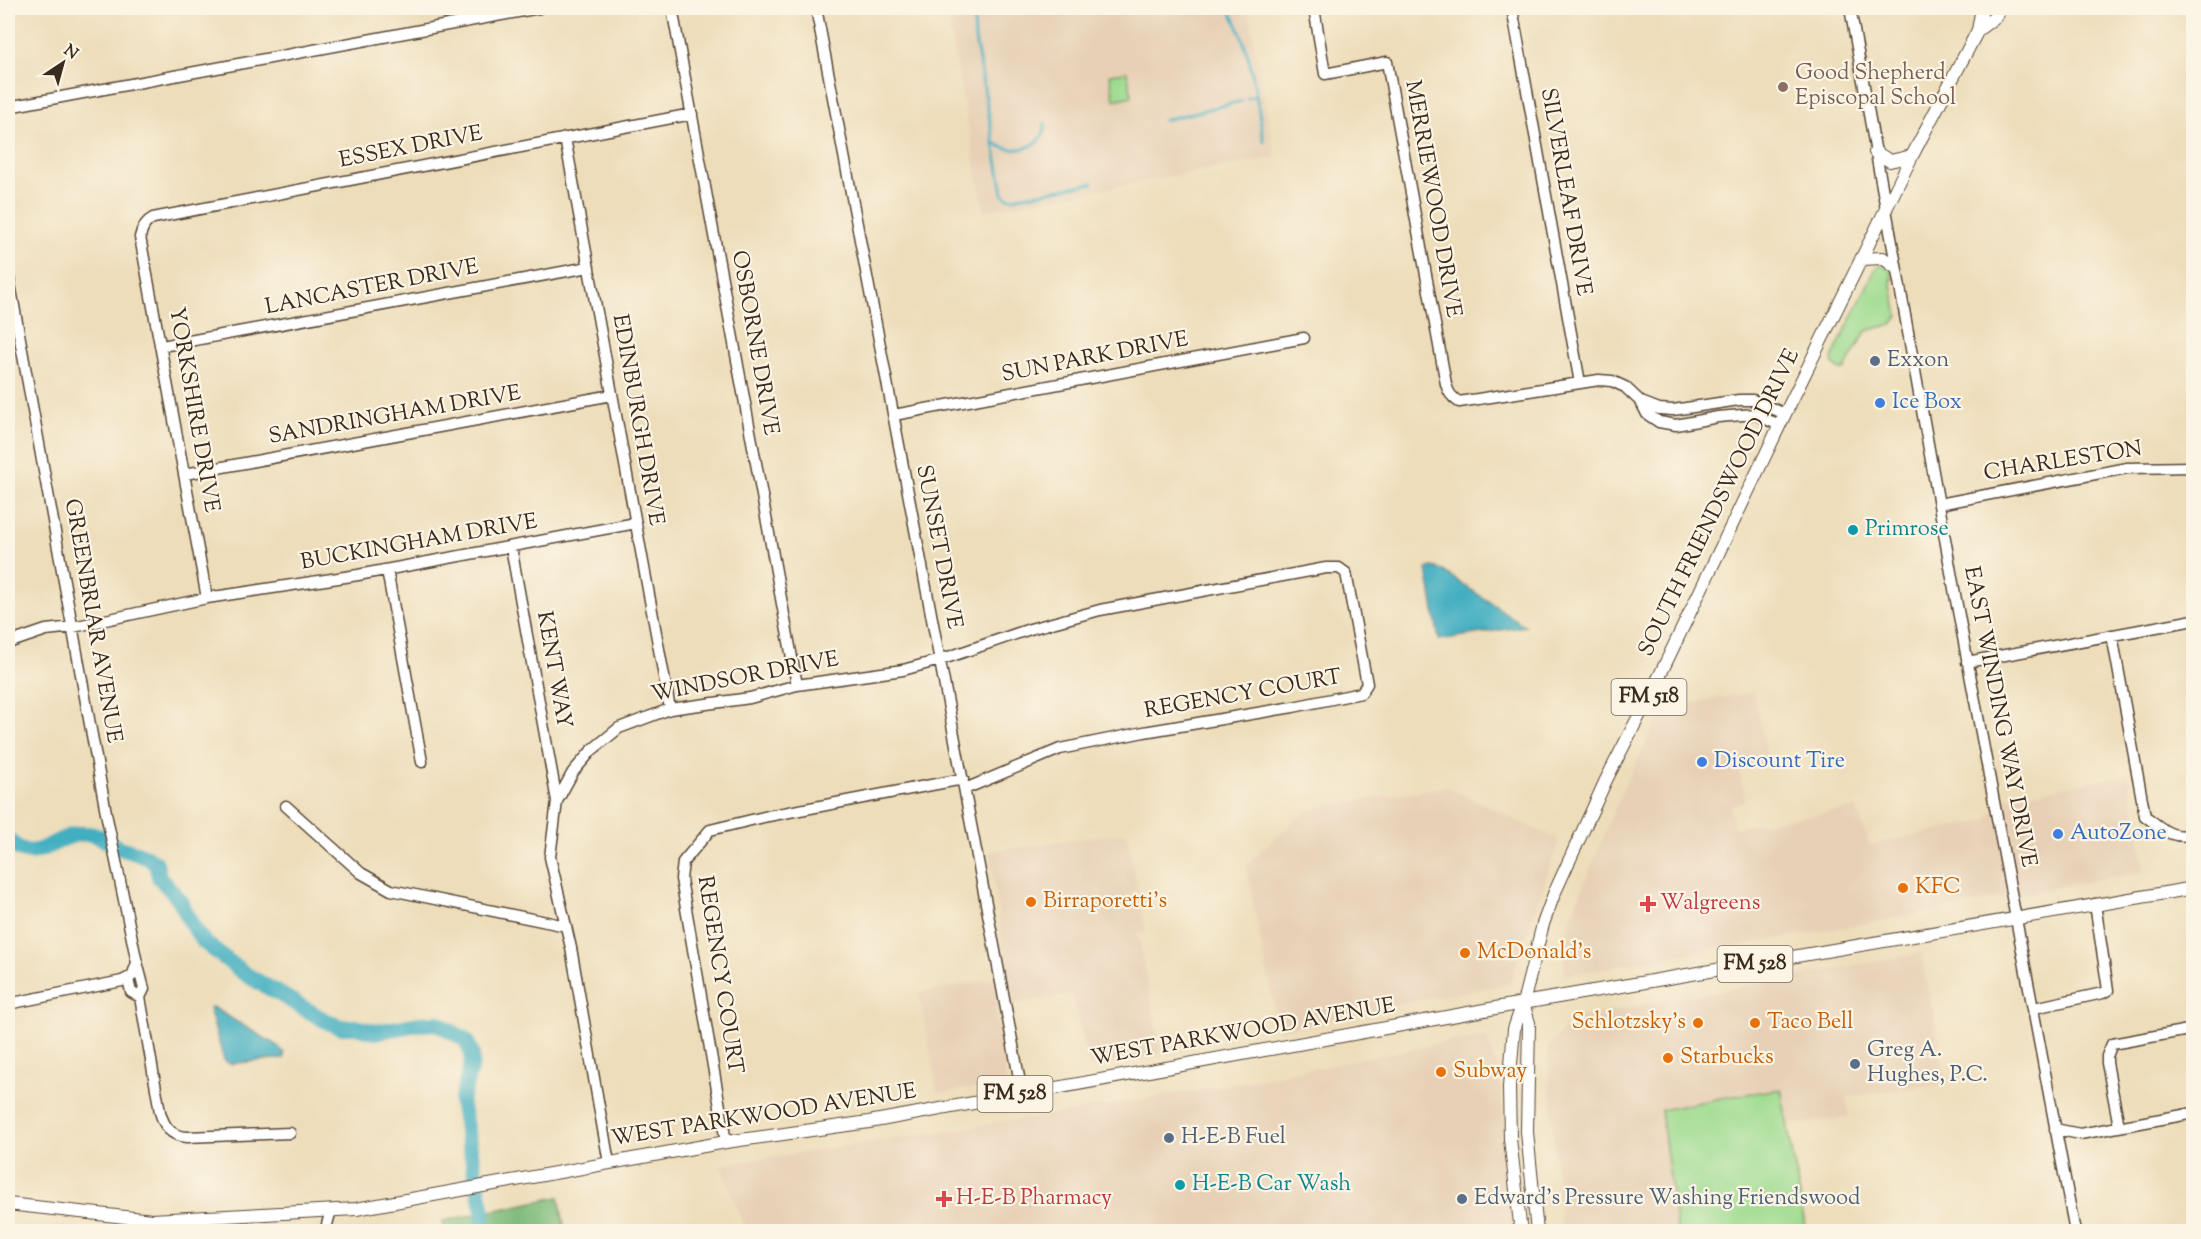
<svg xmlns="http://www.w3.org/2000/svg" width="2201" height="1239" font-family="'Sorts Mill Goudy',serif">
  <rect width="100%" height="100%" fill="#fcf5e5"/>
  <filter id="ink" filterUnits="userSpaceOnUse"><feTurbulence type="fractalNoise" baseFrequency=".0167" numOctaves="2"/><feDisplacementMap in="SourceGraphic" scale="12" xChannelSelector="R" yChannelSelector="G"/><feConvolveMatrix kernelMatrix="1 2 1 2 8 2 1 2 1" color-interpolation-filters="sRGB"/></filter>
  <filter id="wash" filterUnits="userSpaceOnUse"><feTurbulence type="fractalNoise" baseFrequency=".008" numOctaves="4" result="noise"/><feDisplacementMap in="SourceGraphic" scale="24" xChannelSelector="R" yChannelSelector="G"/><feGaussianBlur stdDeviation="1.35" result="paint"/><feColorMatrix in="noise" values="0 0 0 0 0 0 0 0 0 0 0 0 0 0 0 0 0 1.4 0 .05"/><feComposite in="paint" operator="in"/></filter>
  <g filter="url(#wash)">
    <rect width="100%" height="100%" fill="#edddba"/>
    <path fill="#e7d0b5" d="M946,8H1248L1275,157L984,211Z
      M1754,692L1768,761L1739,769L1745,801L1730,806L1734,828L1856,808L1870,845L1986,820L2004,798L2128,775L2145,871L1880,921L1564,975V949L1571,916L1619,798L1663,708Z
      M1447,787L1559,840L1510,984L1424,999L1279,1031L1246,866L1253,858L1308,809Z
      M1126,832L1146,933L1138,934L1161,1053L1089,1066L1072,994L995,1007L1007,1085L938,1093L919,993L1007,977L990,852Z
      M1921,953L1947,1083L1847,1097L1849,1117L1787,1126L1781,1089L1726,1097L1662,1110L1677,1231H1561L1547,1048L1574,1018Z
      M1487,1039L1499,1071L1515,1231H746L721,1165L1056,1114L1223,1086L1458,1040Z"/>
    <path fill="#9edb90" stroke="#6c8257" stroke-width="1.5" d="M1127,72L1132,96L1114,100L1110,74Z
      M1882,264L1890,269L1893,279L1891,280L1898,316L1892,324L1866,331L1844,370H1840L1833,364L1832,358L1876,268Z
      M1781,1089L1806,1231H1677L1661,1110L1726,1097Z"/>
    <path fill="#7ebb7a" stroke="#5c724c" stroke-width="1.5" d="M559,1197L565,1231H444L443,1221Z"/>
    <path fill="#43afc1" stroke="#3f6c70" stroke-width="1.5" d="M1432,567L1440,569L1525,626L1439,640L1427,569Z
      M212,1007L278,1046L284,1053V1058L230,1064L224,1060L209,1008Z"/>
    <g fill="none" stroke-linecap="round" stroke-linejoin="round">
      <path stroke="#43afc1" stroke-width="3" d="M977,8L974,21L975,39L1003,193L1006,197L1013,198L1093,183
        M1228,8C1252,44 1256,100 1264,142
        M1247,99L1256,95
        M1164,120L1242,101
        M995,143C1012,156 1047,148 1045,123"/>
      <path stroke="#43afc1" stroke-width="16" d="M8,839C33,869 52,837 79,834C101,832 105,843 123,849C135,853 145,854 156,863L159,877L179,899L192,925L204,942L245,974L326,1021L341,1027H356L376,1032L418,1024L437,1023L466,1040L472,1054V1063L461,1102L483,1212L484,1232"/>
    </g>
  </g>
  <g filter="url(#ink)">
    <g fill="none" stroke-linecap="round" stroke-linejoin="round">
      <defs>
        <path id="minor" d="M672,8L797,685
          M816,8L1022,1093
          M1314,8L1325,74L1387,62L1446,384C1448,392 1451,397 1459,402L1599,380L1612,381L1625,387L1641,402L1647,414L1659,422L1676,425L1718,417L1755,414L1779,425
          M1512,8L1580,383
          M1850,8L1956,600L2075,1232
          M8,107L539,8
          M565,138L670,709
          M8,273L107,818L137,963L132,976L122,981L8,1004
          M162,346L589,267
          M1641,402L1659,409L1673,410L1739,400H1753L1785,414
          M894,415L1304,338
          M185,474L612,395
          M1939,504L2127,468L2194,467
          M511,547L557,801
          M387,570L422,762
          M207,598L140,237C142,228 145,222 153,218L692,114
          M2112,635L2145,816C2163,829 2170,839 2194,835
          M8,643L46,630L73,627L207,598L358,575L636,523
          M1967,662L2194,620
          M286,806L361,873L391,890L566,926
          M137,962L144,989L140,997L160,1112C164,1126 170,1136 187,1137L290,1133
          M128,979L131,992L140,997
          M2034,1008L2103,993L2108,990L2095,904
          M2119,1126L2107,1063V1056L2112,1044L2194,1029
          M2055,1129L2080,1134L2194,1113
          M726,1142L681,879L683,862L710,830L768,816L963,779
          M609,1163L571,948L550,857L557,801L573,772L592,750L619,728L670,709L750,698L797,685L903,670L940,660L1030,629L1100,610L1326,568H1339L1346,573L1367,684L1361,693L1293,707L1144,732L1060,749L965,789
          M325,1232L331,1210"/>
        <path id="major" d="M1978,30L1982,8
          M1875,152L1890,161L1912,156
          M1861,259L1883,258L1895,267
          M1523,1003L1529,1023L1527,1132L1537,1232
          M8,1204L152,1220L356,1209L726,1142L869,1122L1523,1003L2194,888
          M1521,1232L1510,1139L1509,1087L1514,1029L1523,1003L1543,924L1554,894L1606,780L1659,677L1785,414L1912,156L1978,30L1995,17L2000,8"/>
      </defs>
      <use href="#minor" stroke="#564535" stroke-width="13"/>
      <use href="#major" stroke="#564535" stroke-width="14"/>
      <use href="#minor" stroke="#fff" stroke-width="10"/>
      <use href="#major" stroke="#fff" stroke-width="12"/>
    </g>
  </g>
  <circle fill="#8d6e63" stroke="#fcf5e5" stroke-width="2" cx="1783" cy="87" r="6"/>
  <g fill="#5c6f8a" stroke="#fcf5e5" stroke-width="2">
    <circle cx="1875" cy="361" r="6"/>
    <circle cx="1855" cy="1064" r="6"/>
    <circle cx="1169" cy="1138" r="6"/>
    <circle cx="1462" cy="1199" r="6"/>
  </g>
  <g fill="#3f7fe0" stroke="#fcf5e5" stroke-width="2">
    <circle cx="1880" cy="403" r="6"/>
    <circle cx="1702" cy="762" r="6"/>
    <circle cx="2058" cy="834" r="6"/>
  </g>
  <g fill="#0f9aa8" stroke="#fcf5e5" stroke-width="2">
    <circle cx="1853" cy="530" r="6"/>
    <circle cx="1180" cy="1185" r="6"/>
  </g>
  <g fill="#e8710a" stroke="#fcf5e5" stroke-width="2">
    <circle cx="1903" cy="888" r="6"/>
    <circle cx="1031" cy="902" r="6"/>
    <circle cx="1465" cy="953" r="6"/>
    <circle cx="1698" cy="1023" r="6"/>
    <circle cx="1755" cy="1023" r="6"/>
    <circle cx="1668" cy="1058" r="6"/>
    <circle cx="1441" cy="1072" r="6"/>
  </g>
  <g fill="#e0444e" stroke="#fcf5e5" stroke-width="2">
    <path d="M1645 895h6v6h6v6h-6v6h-6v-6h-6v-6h6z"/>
    <path d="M941 1190h6v6h6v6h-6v6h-6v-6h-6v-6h6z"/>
  </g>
  <g text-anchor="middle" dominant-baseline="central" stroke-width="4.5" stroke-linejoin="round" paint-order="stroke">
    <g fill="#fcf5e5" stroke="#75675a" stroke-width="1.5">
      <rect x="1611.5" y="679" width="75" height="36" rx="4.5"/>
      <rect x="1717.5" y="946" width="75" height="36" rx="4.5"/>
      <rect x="977.5" y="1076" width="75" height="36" rx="4.5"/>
    </g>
    <g font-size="21" font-weight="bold" fill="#3b2a1e">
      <text x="1649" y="697">FM 518</text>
      <text x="1755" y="964">FM 528</text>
      <text x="1015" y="1094">FM 528</text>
    </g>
    <g font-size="22" fill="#785e54" stroke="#fcf5e5" text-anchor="start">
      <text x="1795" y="74">Good Shepherd<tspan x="1795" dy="25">Episcopal School</tspan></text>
    </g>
    <g font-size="22" fill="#3b2a1e" stroke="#fcf5e5">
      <text transform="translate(411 148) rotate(-11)">ESSEX DRIVE</text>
      <text transform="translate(1565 192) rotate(80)">SILVERLEAF DRIVE</text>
      <text transform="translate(1432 199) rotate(80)">MERRIEWOOD DRIVE</text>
      <text transform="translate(372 288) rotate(-11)">LANCASTER DRIVE</text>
      <text transform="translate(754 343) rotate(80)">OSBORNE DRIVE</text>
      <text transform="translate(1095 358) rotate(-11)">SUN PARK DRIVE</text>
      <text transform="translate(193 410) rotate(80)">YORKSHIRE DRIVE</text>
      <text transform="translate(395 416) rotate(-10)">SANDRINGHAM DRIVE</text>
      <text transform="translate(637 420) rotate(80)">EDINBURGH DRIVE</text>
      <text transform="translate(2063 462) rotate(-9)">CHARLESTON</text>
      <text transform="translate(1720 503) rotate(-64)">SOUTH FRIENDSWOOD DRIVE</text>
      <text transform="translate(419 543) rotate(-10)">BUCKINGHAM DRIVE</text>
      <text transform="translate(938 547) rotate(79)">SUNSET DRIVE</text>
      <text transform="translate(92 621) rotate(80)">GREENBRIAR AVENUE</text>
      <text transform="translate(553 670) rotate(80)">KENT WAY</text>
      <text transform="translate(745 678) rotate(-11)">WINDSOR DRIVE</text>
      <text transform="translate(1243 695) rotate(-10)">REGENCY COURT</text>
      <text transform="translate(1999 717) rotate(79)">EAST WINDING WAY DRIVE</text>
      <text transform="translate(719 975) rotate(81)">REGENCY COURT</text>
      <text transform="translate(1243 1033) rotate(-10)">WEST PARKWOOD AVENUE</text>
      <text transform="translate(764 1116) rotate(-9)">WEST PARKWOOD AVENUE</text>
    </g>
    <g font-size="22" fill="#4e5e75" stroke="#fcf5e5" text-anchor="start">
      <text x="1887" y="361">Exxon</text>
      <text x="1867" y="1051">Greg A.<tspan x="1867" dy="25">Hughes, P.C.</tspan></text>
      <text x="1181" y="1138">H-E-B Fuel</text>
      <text x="1474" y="1199">Edward’s Pressure Washing Friendswood</text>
    </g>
    <g font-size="22" fill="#366cbe" stroke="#fcf5e5" text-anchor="start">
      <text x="1892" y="403">Ice Box</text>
      <text x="1714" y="762">Discount Tire</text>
      <text x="2070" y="834">AutoZone</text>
    </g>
    <g font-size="22" fill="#0d838f" stroke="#fcf5e5" text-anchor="start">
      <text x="1865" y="530">Primrose</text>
      <text x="1192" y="1185">H-E-B Car Wash</text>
    </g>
    <g font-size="22" fill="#c56008" stroke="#fcf5e5" text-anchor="start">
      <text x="1915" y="888">KFC</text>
      <text x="1043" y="902">Birraporetti's</text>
      <text x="1477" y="953">McDonald's</text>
      <text x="1686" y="1023" text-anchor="end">Schlotzsky's</text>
      <text x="1767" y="1023">Taco Bell</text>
      <text x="1680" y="1058">Starbucks</text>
      <text x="1453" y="1072">Subway</text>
    </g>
    <g font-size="22" fill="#be3a42" stroke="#fcf5e5" text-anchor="start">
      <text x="1660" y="904">Walgreens</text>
      <text x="956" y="1199">H-E-B Pharmacy</text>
    </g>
  </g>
  <rect width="2201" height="1239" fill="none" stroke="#fcf5e5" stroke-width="30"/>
  <g transform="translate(63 63) rotate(36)" stroke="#fcf5e5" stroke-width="4.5" paint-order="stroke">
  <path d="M0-4.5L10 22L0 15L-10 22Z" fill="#3b2a1e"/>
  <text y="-9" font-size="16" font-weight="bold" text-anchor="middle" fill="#3b2a1e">N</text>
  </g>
</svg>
